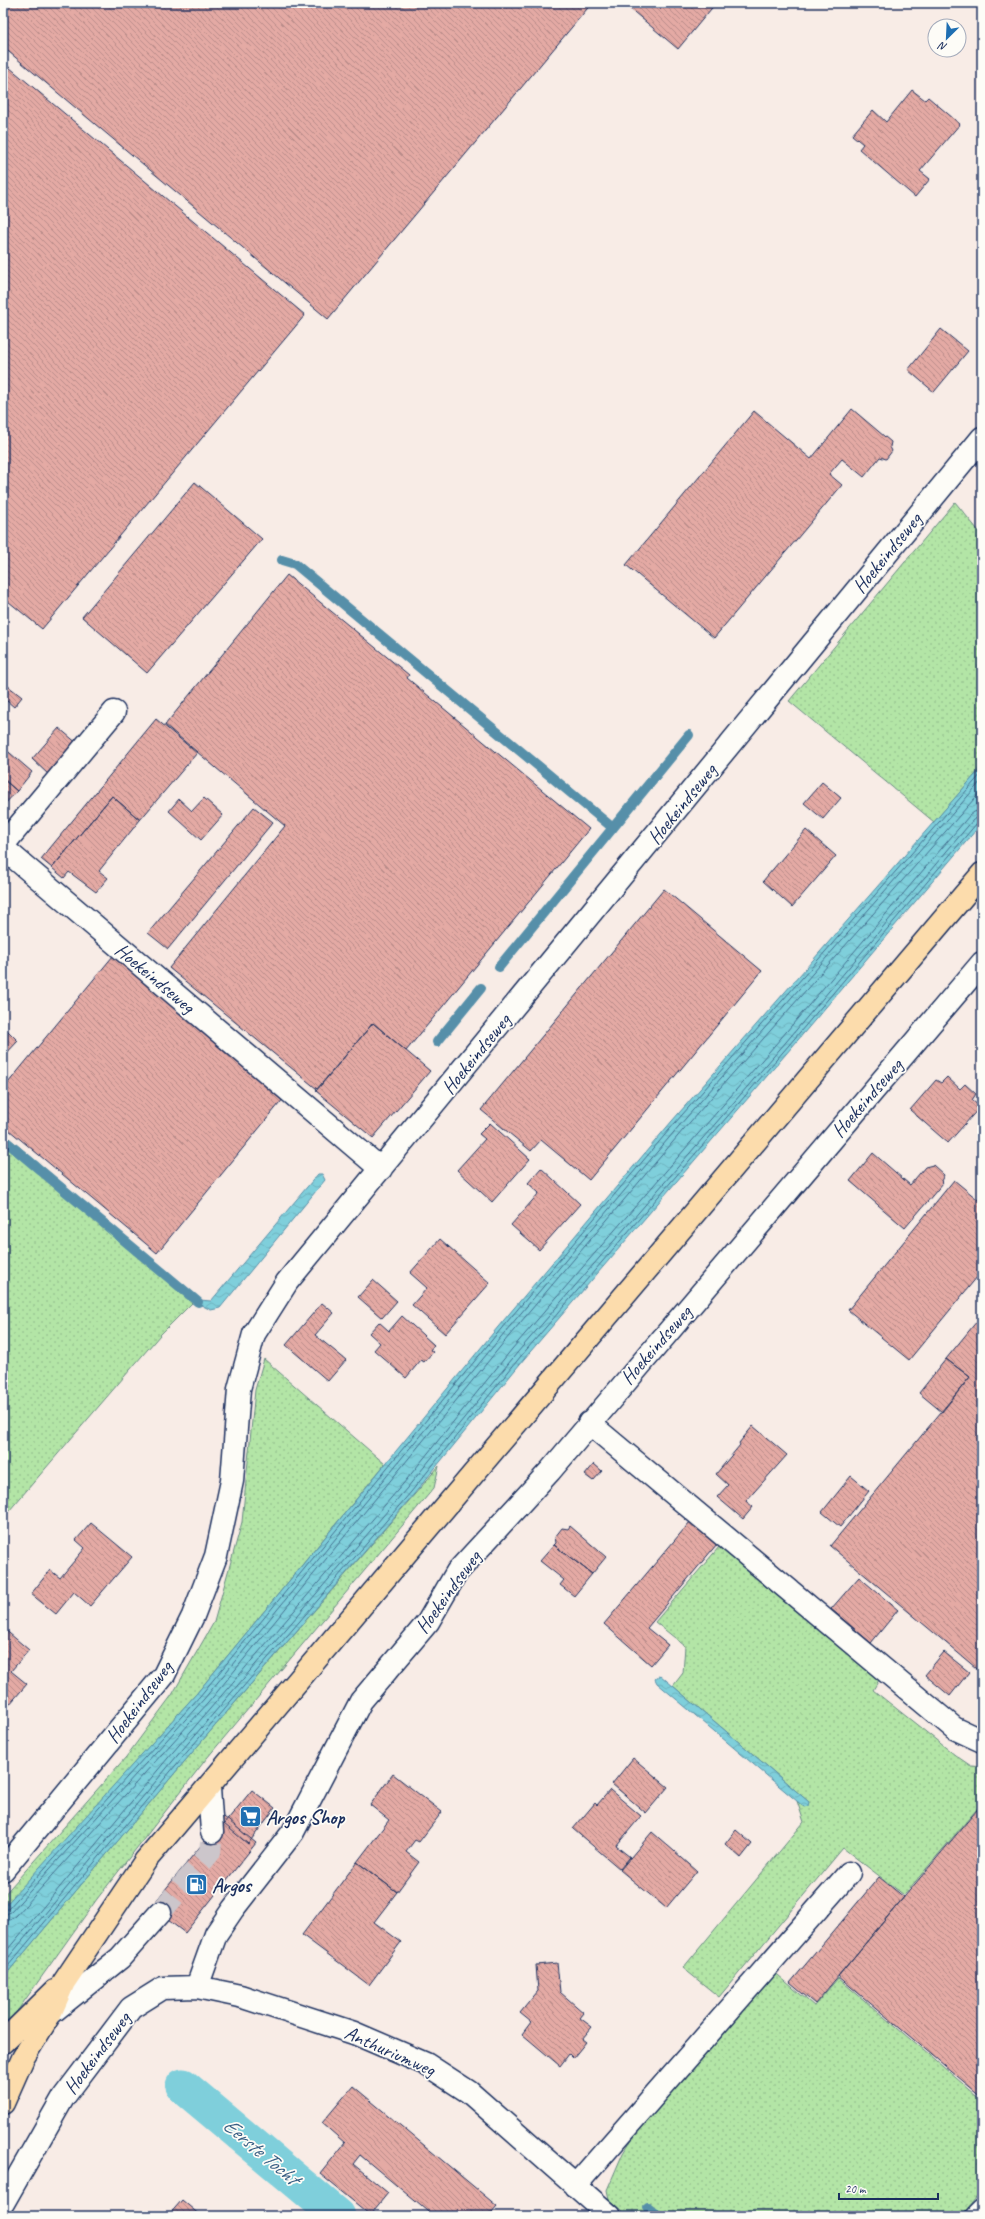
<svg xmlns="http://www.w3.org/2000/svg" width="985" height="2219" font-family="Caveat,sans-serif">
  <defs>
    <pattern id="grass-dots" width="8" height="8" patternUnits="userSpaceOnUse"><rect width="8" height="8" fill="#b3e5a6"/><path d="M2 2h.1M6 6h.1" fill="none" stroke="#99c591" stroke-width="1.8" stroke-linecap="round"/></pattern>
    <pattern id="water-waves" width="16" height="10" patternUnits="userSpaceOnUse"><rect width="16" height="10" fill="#7fcfdb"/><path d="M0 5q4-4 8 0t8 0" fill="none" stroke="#6db2be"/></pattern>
    <pattern id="building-back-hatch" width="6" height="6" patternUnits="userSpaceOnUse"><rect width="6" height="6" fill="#e4aaa4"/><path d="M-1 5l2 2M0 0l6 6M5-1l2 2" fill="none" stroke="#b88b89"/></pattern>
  </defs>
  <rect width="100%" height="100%" fill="#f8ece6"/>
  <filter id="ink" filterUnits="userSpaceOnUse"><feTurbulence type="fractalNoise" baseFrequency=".025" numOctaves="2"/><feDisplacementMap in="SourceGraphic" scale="8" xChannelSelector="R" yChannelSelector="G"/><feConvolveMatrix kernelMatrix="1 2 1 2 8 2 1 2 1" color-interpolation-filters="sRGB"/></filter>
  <g filter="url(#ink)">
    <path fill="url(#grass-dots)" stroke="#678a82" d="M955,502L982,535V767L934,822L789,701Z
      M3,1133L197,1298L160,1335L3,1518Z
      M264,1359L385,1464L197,1693L3,1910V1896L126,1757L172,1695L214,1622L242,1522L255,1390Z
      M439,1466L434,1488L207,1758L97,1899L3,2031V1978L184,1762Z
      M719,1547L879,1680L873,1690L955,1755L971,1766L982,1767V1803L904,1895L843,1848L719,1997L683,1968L804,1822L797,1801L804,1807L809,1802L673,1686L683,1673L685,1646L655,1622Z
      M771,1969L814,2006L838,1978L982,2100V2191L961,2216H629L609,2199L607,2190L623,2153L634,2136Z"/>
    <path fill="url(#water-waves)" stroke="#578fa9" d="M982,767V823L792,1047L524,1359L414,1494L184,1762L3,1978V1908L197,1693L498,1327L672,1121Z
      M318,1174H322L325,1180L220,1308L211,1310L197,1303L200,1300L211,1301Z
      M660,1675L809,1802L808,1806L804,1807L657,1683L655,1679Z"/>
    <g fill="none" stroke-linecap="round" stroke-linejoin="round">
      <path stroke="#436f90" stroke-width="1" d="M3,1910L8,1909L200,1696L501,1329L675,1123L982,773
        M3,1915L11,1912L204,1699L505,1332L679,1126L982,780
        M3,1921L10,1920L16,1916L208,1703L509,1336L683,1130L982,790
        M3,1955L173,1752L403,1484L512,1349L781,1038L969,816L974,812L982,810
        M3,1964L177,1756L407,1488L517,1353L786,1042L973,820L982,816
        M3,1972L181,1759L411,1492L521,1356L789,1045L977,823L982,821"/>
      <path stroke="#578fa9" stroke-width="10" d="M282,560L295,564L613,828
        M499,967L689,735
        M437,1042L481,988
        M3,1139L198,1302
        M648,2207L659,2216"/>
      <path stroke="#7fcfdb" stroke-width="35" d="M183,2086L338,2216"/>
    </g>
    <path fill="url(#building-back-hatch)" stroke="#1b2f5e" d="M3,3H592L328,319L3,47Z
      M631,3H716L678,49L628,7Z
      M3,62L305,315L42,629L3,597Z
      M912,90L925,100L928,97L960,124L920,171L930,179L915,197L859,149L863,144L852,135L873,110L886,122Z
      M941,329L968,351L934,392L908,370Z
      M852,409L891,442L890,447L892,451L886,459L880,457L864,477L842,459L829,474L842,485L714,638L626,565L754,411L811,459Z
      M195,482L262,539L147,673L82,617Z
      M287,575L409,675L407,678L589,829L406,1051L373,1023L317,1089L169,968L285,826L165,725Z
      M3,682L22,697L14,707L7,701L3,706Z
      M156,719L197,753L140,820L112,796L52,868L41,859Z
      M59,728L78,744L50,776L32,759Z
      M3,747L32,772L17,791L3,779Z
      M3,779L17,791L3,806Z
      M822,782L841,798L823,819L804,803Z
      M112,796L140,820L99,871L108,878L96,892L69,872L64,878L52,868Z
      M204,798L223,815L201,840L169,811L179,799L192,811Z
      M254,807L273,822L168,949L148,933Z
      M806,830L836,856L792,907L763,881Z
      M664,889L762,971L589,1180L541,1140L531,1151L481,1110Z
      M113,956L284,1098L157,1253L3,1125V1089Z
      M373,1023L430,1071L373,1138L316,1091Z
      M3,1026L18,1041L3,1057Z
      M947,1077L960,1089L965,1084L976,1094L972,1100L980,1107L948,1143L910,1110L936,1080L941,1083Z
      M490,1123L530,1159L492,1202L457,1170L485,1139L479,1134Z
      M873,1153L910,1185L925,1167L933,1165L944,1175L941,1181L943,1183L905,1228L850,1181Z
      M541,1168L580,1204L539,1250L511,1225L539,1193L528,1183Z
      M954,1180L982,1203V1271L909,1360L848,1310Z
      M440,1239L490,1283L445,1334L412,1305L427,1288L410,1273Z
      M373,1280L397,1301L382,1318L358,1297Z
      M322,1303L334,1313L315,1335L346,1360L328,1381L286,1345Z
      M982,1315V1673L830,1546L970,1377L946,1359Z
      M402,1316L434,1345L430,1350L433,1352L424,1362L421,1360L406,1378L374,1350L380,1343L369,1333L379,1322L389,1331Z
      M946,1359L970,1377L942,1412L919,1393Z
      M753,1426L787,1455L746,1501L753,1507L743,1519L717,1497L728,1485L716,1474L740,1445L739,1443Z
      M594,1464L602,1471L593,1481L585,1475Z
      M851,1476L869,1491L840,1527L822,1512Z
      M690,1522L717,1544L647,1628L668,1645L651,1665L604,1624Z
      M91,1523L132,1557L90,1606L74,1592L56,1614L31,1594L50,1570L60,1578L85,1548L76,1540Z
      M570,1526L606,1557L592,1574L554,1545L556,1543L555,1537L562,1528L568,1529Z
      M554,1545L592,1574L574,1596L560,1585L564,1580L540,1561Z
      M859,1577L898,1610L871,1643L831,1609Z
      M3,1628L29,1650L11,1671L27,1684L3,1712Z
      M944,1652L969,1672L950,1696L925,1675Z
      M633,1758L668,1787L646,1813L612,1784Z
      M393,1774L442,1812L419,1842L415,1840L406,1852L419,1862L397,1892L357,1862L389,1820L370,1805Z
      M252,1790L275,1808L248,1844L224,1824Z
      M610,1790L641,1816L616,1846L630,1857L620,1869L573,1829L595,1803L597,1805Z
      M982,1804V2097L838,1976Z
      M224,1817L256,1843L185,1933L151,1907Z
      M736,1830L752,1844L741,1858L725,1844Z
      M652,1832L697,1871L666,1908L620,1870Z
      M357,1862L397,1892L374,1922L401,1942L369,1985L302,1935Z
      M879,1877L904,1897L815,2004L790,1983Z
      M557,1963L560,1992L584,2013L580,2018L592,2027L582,2039L586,2042L573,2058L569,2054L560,2066L522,2034L531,2022L520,2013L538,1991L536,1965Z
      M353,2086L497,2206L491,2213L494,2216H433L360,2155L353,2164L388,2193L370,2215L320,2174L345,2143L322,2123Z
      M182,2200L201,2216H168Z"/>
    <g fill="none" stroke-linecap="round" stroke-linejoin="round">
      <path stroke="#ccc6cb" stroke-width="22" stroke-dasharray="22 11" stroke-linecap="butt" d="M160,1913L210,1852L212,1832"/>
      <defs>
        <path id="minor" d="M3,845L114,712
          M3,848L381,1169
          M589,1423L954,1728L982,1741
          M209,1788L212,1832
          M3,1870L164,1675L193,1616L216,1556L232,1481L239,1389L254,1334L287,1282L982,438
          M197,1987L216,1934L233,1909L293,1832L361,1701L428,1622L457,1572L550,1471L982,963
          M50,2014L120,1958L160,1913
          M575,2186L849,1873
          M3,2203L63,2098L131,2008L163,1988L197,1987L240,1996L354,2033L426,2064L469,2092L610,2216
          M977,2216L982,2211"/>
        <path id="major" d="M3,2042L55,1991
          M3,2103L23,2058L50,2014L64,1982L146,1860L982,874"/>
      </defs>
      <use href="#minor" stroke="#1b2f5e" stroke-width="25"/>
      <use href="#major" stroke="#1b2f5e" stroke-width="25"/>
      <use href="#minor" stroke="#fdfcf7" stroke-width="22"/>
      <use href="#major" stroke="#fcdcac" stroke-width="22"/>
    </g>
  </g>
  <defs>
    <symbol id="supermarket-square" viewBox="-11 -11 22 22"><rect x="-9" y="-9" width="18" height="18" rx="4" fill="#1f6fb2" stroke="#fdfcf7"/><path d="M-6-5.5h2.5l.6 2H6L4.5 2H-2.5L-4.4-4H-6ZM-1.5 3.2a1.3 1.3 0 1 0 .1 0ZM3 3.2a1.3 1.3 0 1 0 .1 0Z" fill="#fff"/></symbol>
    <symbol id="fuel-square" viewBox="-11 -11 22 22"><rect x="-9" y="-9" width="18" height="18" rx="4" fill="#1f6fb2" stroke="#fdfcf7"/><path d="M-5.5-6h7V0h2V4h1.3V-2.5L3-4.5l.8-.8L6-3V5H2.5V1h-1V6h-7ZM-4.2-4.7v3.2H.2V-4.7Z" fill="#fff"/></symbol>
  </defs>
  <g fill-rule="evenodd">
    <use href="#supermarket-square" x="238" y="1804" width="25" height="25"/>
    <use href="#fuel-square" x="184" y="1872" width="25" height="25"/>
  </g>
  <g text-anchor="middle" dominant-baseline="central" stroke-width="3.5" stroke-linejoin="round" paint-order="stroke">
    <g font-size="20" fill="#1b2f5e" stroke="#fdfcf7">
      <text transform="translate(887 553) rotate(-51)">Hoekeindseweg</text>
      <text transform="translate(682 804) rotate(-51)">Hoekeindseweg</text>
      <text transform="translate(155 978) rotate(40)">Hoekeindseweg</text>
      <text transform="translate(476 1054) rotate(-51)">Hoekeindseweg</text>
      <text transform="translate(867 1098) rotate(-49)">Hoekeindseweg</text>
      <text transform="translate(656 1345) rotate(-49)">Hoekeindseweg</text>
      <text transform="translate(448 1592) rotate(-54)">Hoekeindseweg</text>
      <text transform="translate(139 1702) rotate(-53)">Hoekeindseweg</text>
      <text transform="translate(390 2051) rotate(24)">Anthuriumweg</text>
      <text transform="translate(97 2053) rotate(-53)">Hoekeindseweg</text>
    </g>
    <g font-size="20" font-weight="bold" fill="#1b2f5e" stroke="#fdfcf7" text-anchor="start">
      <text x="266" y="1817">Argos Shop</text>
      <text x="212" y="1885">Argos</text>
    </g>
    <g font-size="21" font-style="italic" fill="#395f84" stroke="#fdfcf7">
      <text transform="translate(261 2151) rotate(40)">Eerste Tocht</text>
    </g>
  </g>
  <rect width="985" height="2219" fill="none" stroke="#fdfcf7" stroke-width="16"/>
  <rect x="8" y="8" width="969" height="2203" fill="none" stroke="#1b2f5e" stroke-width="1.5" filter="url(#ink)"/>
  <g transform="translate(947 38) rotate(204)"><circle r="19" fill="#fdfcf7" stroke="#a3aaba"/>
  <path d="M0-3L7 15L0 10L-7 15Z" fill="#1f6fb2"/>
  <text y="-6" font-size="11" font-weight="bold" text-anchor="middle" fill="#1b2f5e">N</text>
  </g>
  <path d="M839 2193v6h99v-6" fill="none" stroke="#1b2f5e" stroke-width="2"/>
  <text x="845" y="2193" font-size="12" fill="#1b2f5e" stroke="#fdfcf7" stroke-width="3" paint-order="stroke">20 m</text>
</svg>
